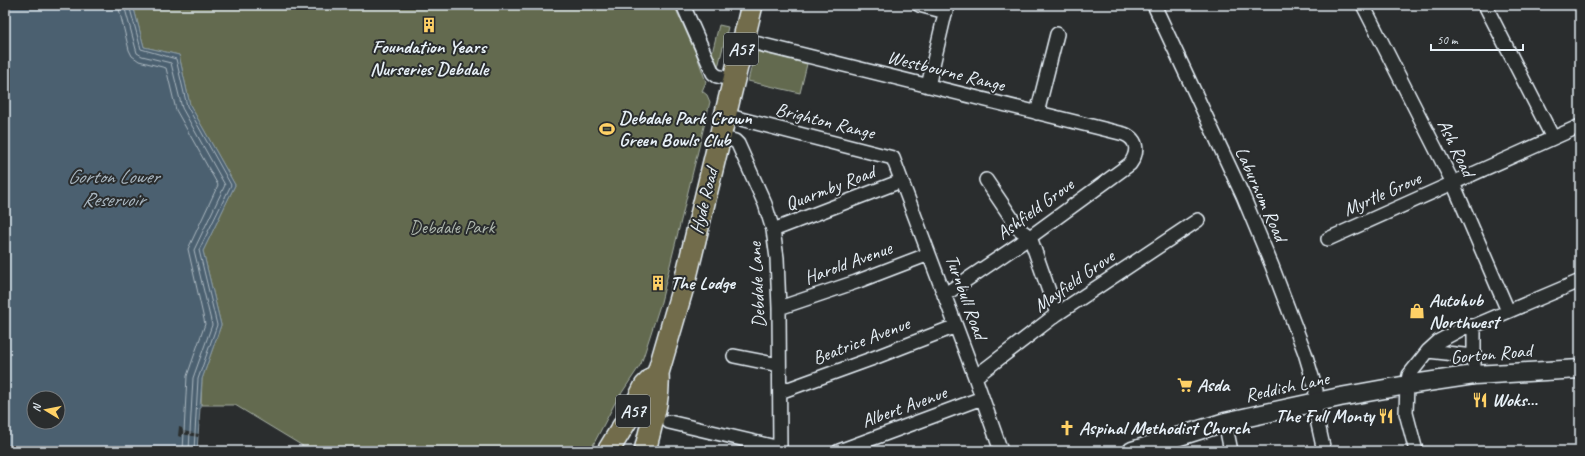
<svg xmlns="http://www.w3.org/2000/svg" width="1585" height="456" font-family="Caveat,sans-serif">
  <rect width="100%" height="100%" fill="#2a2d2e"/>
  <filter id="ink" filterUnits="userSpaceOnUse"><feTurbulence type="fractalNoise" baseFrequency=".025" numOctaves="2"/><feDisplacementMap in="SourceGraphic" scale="8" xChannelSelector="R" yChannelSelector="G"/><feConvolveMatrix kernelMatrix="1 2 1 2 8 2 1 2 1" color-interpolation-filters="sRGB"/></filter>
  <g filter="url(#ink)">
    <path fill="#636b50" stroke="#a6aea4" d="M133,5H674L697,56L706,82L702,91L707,95L710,102L661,302L641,364L615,403L590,451H311L235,405H201L202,379L221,325L203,251L235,185L190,105L179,55L144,47Z
      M719,25L728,27L717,71L711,57Z
      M755,51L807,64L800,93L748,81Z
      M198,449H259L261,451H197Z"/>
    <path fill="#4c616f" stroke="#8a9ba6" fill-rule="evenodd" d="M5,5H133L144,47L179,55L190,105L235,185L203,251L221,325L202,379L197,451H5ZM34,398H58V422H34Z"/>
    <path fill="#2a2d2e" d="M179,427L182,428L183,431L199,434L198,437L182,434L181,437L178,436Z"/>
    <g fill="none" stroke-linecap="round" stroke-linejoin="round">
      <path stroke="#aab7c1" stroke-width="1" d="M118,5L129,50L132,56L139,61L166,68L176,110L218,185L188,249L205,324L187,376L183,451
        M124,5L137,53L142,56L171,63L182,108L225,185L194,250L212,325L193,378L189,451
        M129,5L141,49L176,59L187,106L231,185L199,250L217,325L198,379L194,451"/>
      <defs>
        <path id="minor" d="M683,5L713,73L717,76L734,80
          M919,5L946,12
          M1154,5L1243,196L1272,266L1305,353L1316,390L1315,403L1316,415L1324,451
          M1363,5L1453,183L1508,311
          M1485,5L1553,138
          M743,40L1124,134C1139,140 1138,153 1130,164L1030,237L944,295
          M928,86L947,5
          M1037,113L1057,34
          M725,115L893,158L975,377L1001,451
          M720,137L735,141L738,144L765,204L773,230L777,258L779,308L780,451
          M986,180L1019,229L1030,237L1057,314
          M773,230L901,181
          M1328,239L1580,126
          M779,308L856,282L929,254
          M1474,326V375
          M1428,351L1473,356
          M734,356L779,365
          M975,377L1057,314L1198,220
          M780,392L871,359L956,326
          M669,422L780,448
          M1225,422L1231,451
          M839,451L982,398
          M1416,451L1406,413L1407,385L1409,375L1428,351L1439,341L1467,326H1474L1580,281"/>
        <path id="secondary" d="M1132,451L1225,422L1340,397L1407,385L1474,375L1580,369"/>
        <path id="trunk" d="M608,451L633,410L645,386L658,373
          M645,451C651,425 660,399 658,373L686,277L752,5"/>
      </defs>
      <use href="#minor" stroke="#e8f1f8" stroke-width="16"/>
      <use href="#secondary" stroke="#e8f1f8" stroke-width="21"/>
      <use href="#trunk" stroke="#e8f1f8" stroke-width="24"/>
      <use href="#minor" stroke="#2a2d2e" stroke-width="13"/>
      <use href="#secondary" stroke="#2a2d2e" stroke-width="18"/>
      <use href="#trunk" stroke="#726c4b" stroke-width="21"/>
    </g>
  </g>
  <defs>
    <symbol id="building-bare" viewBox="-9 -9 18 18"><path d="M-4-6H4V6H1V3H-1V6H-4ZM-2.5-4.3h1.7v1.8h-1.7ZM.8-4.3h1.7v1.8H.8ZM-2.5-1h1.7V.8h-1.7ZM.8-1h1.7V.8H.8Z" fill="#ffd166" stroke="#2a2d2e" stroke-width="2.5" paint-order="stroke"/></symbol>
    <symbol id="stadium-bare" viewBox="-9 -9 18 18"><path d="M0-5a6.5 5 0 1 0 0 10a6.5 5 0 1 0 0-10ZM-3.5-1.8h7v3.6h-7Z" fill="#ffd166" stroke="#2a2d2e" stroke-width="2.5" paint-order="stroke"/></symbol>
    <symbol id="shop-bare" viewBox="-9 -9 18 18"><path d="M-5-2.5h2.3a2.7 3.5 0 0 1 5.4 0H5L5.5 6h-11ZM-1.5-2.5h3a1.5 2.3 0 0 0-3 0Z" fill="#ffd166" stroke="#2a2d2e" stroke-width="2.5" paint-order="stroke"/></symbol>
    <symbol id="supermarket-bare" viewBox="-9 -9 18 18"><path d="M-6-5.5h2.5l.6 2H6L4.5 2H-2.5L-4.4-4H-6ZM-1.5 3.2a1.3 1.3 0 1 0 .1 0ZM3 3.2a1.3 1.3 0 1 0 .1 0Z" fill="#ffd166" stroke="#2a2d2e" stroke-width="2.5" paint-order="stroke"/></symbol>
    <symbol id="restaurant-bare" viewBox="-9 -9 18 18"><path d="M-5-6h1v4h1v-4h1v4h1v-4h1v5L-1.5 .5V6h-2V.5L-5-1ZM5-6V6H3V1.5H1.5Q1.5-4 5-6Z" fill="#ffd166" stroke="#2a2d2e" stroke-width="2.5" paint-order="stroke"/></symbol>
    <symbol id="church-bare" viewBox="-9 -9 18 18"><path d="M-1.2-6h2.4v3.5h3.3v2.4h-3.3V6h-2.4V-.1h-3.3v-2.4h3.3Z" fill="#ffd166" stroke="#2a2d2e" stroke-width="2.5" paint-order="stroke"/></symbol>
  </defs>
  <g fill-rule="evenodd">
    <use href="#building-bare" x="418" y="14" width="22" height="22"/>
    <use href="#stadium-bare" x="596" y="118" width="22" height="22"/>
    <use href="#building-bare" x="647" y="272" width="22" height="22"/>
    <use href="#shop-bare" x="1406" y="300" width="22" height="22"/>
    <use href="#supermarket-bare" x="1174" y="374" width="22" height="22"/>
    <use href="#restaurant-bare" x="1469" y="389" width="22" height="22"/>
    <use href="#restaurant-bare" x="1375" y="405" width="22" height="22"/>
    <use href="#church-bare" x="1056" y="417" width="22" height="22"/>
  </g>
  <g text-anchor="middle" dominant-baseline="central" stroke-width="4" stroke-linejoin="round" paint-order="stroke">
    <g fill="#2a2d2e" stroke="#afb6bb" stroke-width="1">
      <rect x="724" y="33" width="34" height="32" rx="3"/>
      <rect x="616" y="395" width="34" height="32" rx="3"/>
    </g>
    <g font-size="18" font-weight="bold" fill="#e8f1f8">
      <text x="741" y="49">A57</text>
      <text x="633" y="411">A57</text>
    </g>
    <g font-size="19" font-weight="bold" fill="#e8f1f8" stroke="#2a2d2e" text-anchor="start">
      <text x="429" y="47" text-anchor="middle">Foundation Years<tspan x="429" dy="22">Nurseries Debdale</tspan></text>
      <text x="619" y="118">Debdale Park Crown<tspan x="619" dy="22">Green Bowls Club</tspan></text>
      <text x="670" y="283">The Lodge</text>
      <text x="1429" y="300">Autohub<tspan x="1429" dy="22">Northwest</tspan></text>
      <text x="1197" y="385">Asda</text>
      <text x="1492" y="400">Woks...</text>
      <text x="1374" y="416" text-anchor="end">The Full Monty</text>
      <text x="1079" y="428">Aspinal Methodist Church</text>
    </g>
    <g font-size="19" fill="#e8f1f8" stroke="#2a2d2e">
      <text transform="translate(946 71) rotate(14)">Westbourne Range</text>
      <text transform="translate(825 121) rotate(14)">Brighton Range</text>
      <text transform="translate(1456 148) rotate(64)">Ash Road</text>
      <text transform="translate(830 188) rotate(-21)">Quarmby Road</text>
      <text transform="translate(1261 194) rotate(66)">Laburnum Road</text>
      <text transform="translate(1382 194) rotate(-24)">Myrtle Grove</text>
      <text transform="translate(704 201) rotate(-76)">Hyde Road</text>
      <text transform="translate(1035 209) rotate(-36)">Ashfield Grove</text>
      <text transform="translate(848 263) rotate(-20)">Harold Avenue</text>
      <text transform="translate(1074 281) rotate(-35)">Mayfield Grove</text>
      <text transform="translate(757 285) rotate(-93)">Debdale Lane</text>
      <text transform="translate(966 297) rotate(70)">Turnbull Road</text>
      <text transform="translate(861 341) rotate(-21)">Beatrice Avenue</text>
      <text transform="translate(1491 354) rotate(-5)">Gorton Road</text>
      <text transform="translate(1287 387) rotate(-12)">Reddish Lane</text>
      <text transform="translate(904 407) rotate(-20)">Albert Avenue</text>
    </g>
    <g font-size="19" fill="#acb5ac" stroke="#2a2d2e">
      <text x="452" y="227">Debdale Park</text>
    </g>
    <g font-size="20" font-style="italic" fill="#aab7c1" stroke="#2a2d2e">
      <text x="113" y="176">Gorton Lower<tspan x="113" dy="23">Reservoir</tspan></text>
    </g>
  </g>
  <rect width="1585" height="456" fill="none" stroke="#2a2d2e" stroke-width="20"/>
  <rect x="10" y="10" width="1565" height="436" fill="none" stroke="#e8f1f8" stroke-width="1.5" filter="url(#ink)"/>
  <g transform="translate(46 410) rotate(280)"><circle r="19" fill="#2a2d2e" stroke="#767b7f"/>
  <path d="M0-3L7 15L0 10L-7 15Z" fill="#ffd166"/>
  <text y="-6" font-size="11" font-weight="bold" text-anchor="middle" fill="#e8f1f8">N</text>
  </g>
  <path d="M1431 44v6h92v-6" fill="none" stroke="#e8f1f8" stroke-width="2"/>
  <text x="1437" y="44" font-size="12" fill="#e8f1f8" stroke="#2a2d2e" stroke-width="3" paint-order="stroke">50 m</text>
</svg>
